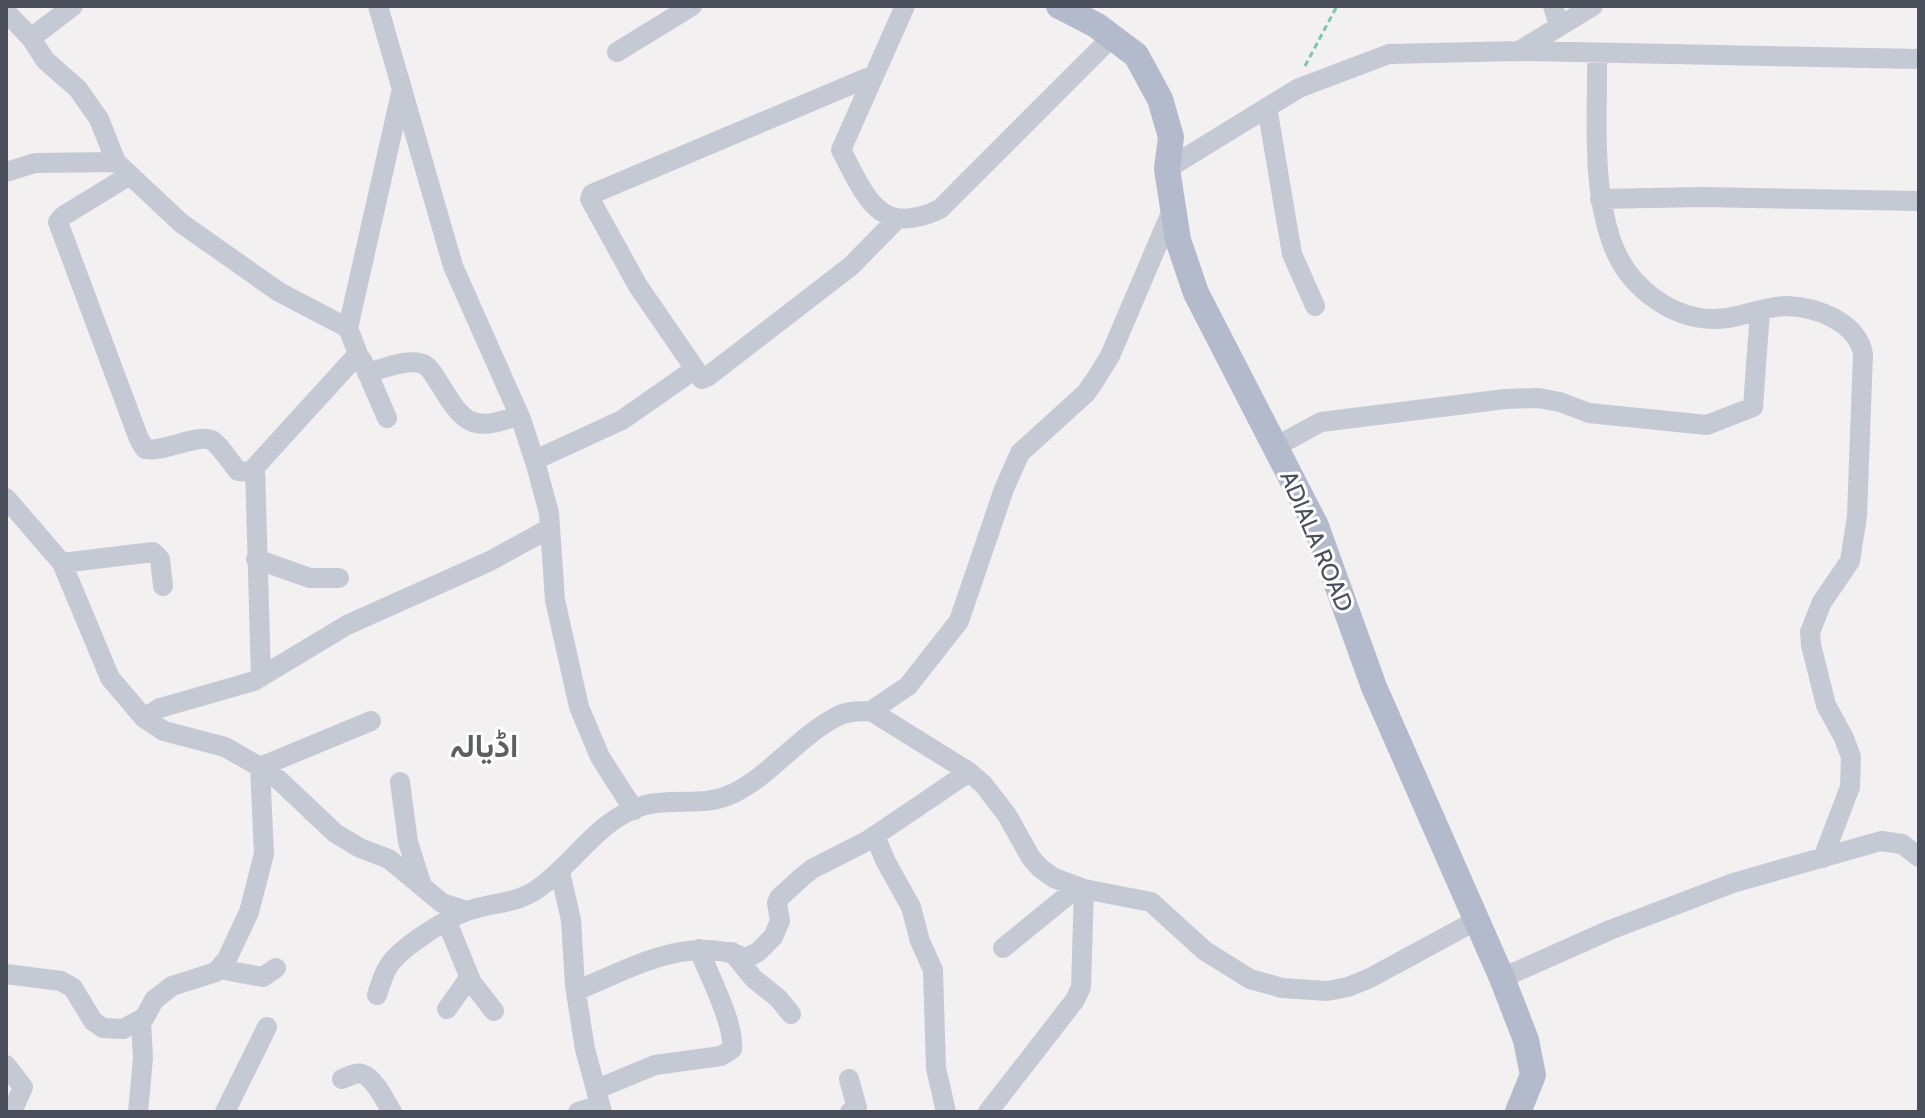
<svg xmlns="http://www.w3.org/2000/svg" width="1925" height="1118" font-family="Cabin,Vazirmatn,sans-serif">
  <rect width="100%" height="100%" fill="#f2f0f0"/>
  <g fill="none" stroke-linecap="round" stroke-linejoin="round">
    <path stroke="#7fc4b1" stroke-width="3" stroke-dasharray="6 4" stroke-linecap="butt" d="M1305,66L1337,6"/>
    <path stroke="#c5c9d3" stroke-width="20" d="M378,6L453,266L521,419L536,465L549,513L555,600L579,707L600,757L634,810
      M905,6L841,150C866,197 879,238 940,209L1112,37
      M1553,6L1559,26
      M6,12L31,38L45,60L78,89L99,119L116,162
      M31,38L73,6
      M1519,51L1593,6
      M617,52L692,6
      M1597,53C1598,114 1591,182 1611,240C1627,288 1676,325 1727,318C1747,315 1767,306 1787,306C1817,307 1857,322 1863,354L1857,516L1850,561L1822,602L1810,632L1811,645L1826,705L1844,738L1851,757L1850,787L1823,858
      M874,75L592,194L590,199L638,286L702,379L707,377L851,266L896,220
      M1267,107L1292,254L1315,306
      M1167,169L1299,88L1389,54L1519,51L1919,59
      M6,172L35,163L116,162L181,223L279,292L348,328L401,93
      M130,175L63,216L58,222L139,439L145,449C163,453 200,432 213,441C222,448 230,462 238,471L255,472
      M1600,199L1702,197L1919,201
      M362,360L387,418
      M367,373C382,369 408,358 423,364C430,367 435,377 439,383C464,424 472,433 519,415
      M1275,447L1321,422L1505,399L1538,398L1560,402L1589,413L1707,425L1753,407L1760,311
      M535,460L622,420L695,369
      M6,498L62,563L110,678L144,718L164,731L225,747L260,767L279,780L335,833L360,848L389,859L442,903L467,911
      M256,559L310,578H339
      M62,563L153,552L160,559L163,586
      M261,677L255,467L358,354L348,328
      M871,711L908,686L959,621L1004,489L1020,453L1086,393L1095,380L1110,356L1173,208
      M144,718L160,708L254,681L347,625L490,561L550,528
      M400,782L408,842L421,883
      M875,836L886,862L911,907L920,941L933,970L936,1068L946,1112
      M560,872L571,920L575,986L585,1049L602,1112
      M447,922L472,983L494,1011
      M1003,948L1078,887
      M732,952L754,979L778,998L791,1014
      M219,969L263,977L276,968
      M6,974L61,981L73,988L93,1021L103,1028L123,1029L145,1017L154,1000L172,986L216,972L227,959L249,912L264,854L260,767L371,721
      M1502,978L1610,930L1733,883L1881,841L1902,844L1919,857
      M576,991C629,969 687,934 746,958L758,952L773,937L780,921L777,903L779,898L802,877L812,869L867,841L969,772
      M377,995C380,986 383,975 388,967C399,948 446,919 467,911C490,903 515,904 536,890C575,864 597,819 645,805C675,797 704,808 734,793C772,774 798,737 836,717C847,711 859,711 871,711L969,772L983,784L1007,815L1031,858L1040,868L1054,878L1084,889L1151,902L1205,951L1250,979L1282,988L1327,991L1348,987L1370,978L1477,920
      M447,1009L469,978
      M6,1065L23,1087L12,1112
      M342,1079C347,1077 356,1072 362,1074C375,1078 385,1101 392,1112
      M849,1079L857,1108L850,1112
      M597,1089L655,1065L721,1056L732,1049C735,1024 708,974 699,949
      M138,1112L143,1058L141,1021
      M225,1112L267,1027
      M578,1112L600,1105
      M988,1112L1075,1000L1081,987L1084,889"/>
    <path stroke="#b2bacb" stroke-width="26" d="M1059,6L1096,25L1136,55L1160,99L1171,137L1167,169L1178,240L1196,293L1316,526L1374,687L1502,978L1526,1040L1533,1075L1518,1112"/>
  </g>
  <g text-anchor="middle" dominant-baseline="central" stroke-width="6" stroke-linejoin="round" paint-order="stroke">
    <g font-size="24" fill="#4a4f5b" stroke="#fff">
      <text transform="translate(1317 541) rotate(67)">ADIALA ROAD</text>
    </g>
    <g font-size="32" font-weight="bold" fill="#5d5e63" stroke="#fff">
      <text x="484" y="745">اڈیالہ</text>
    </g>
  </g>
  <rect width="1925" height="1118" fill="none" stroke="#4a4f5b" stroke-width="16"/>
</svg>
